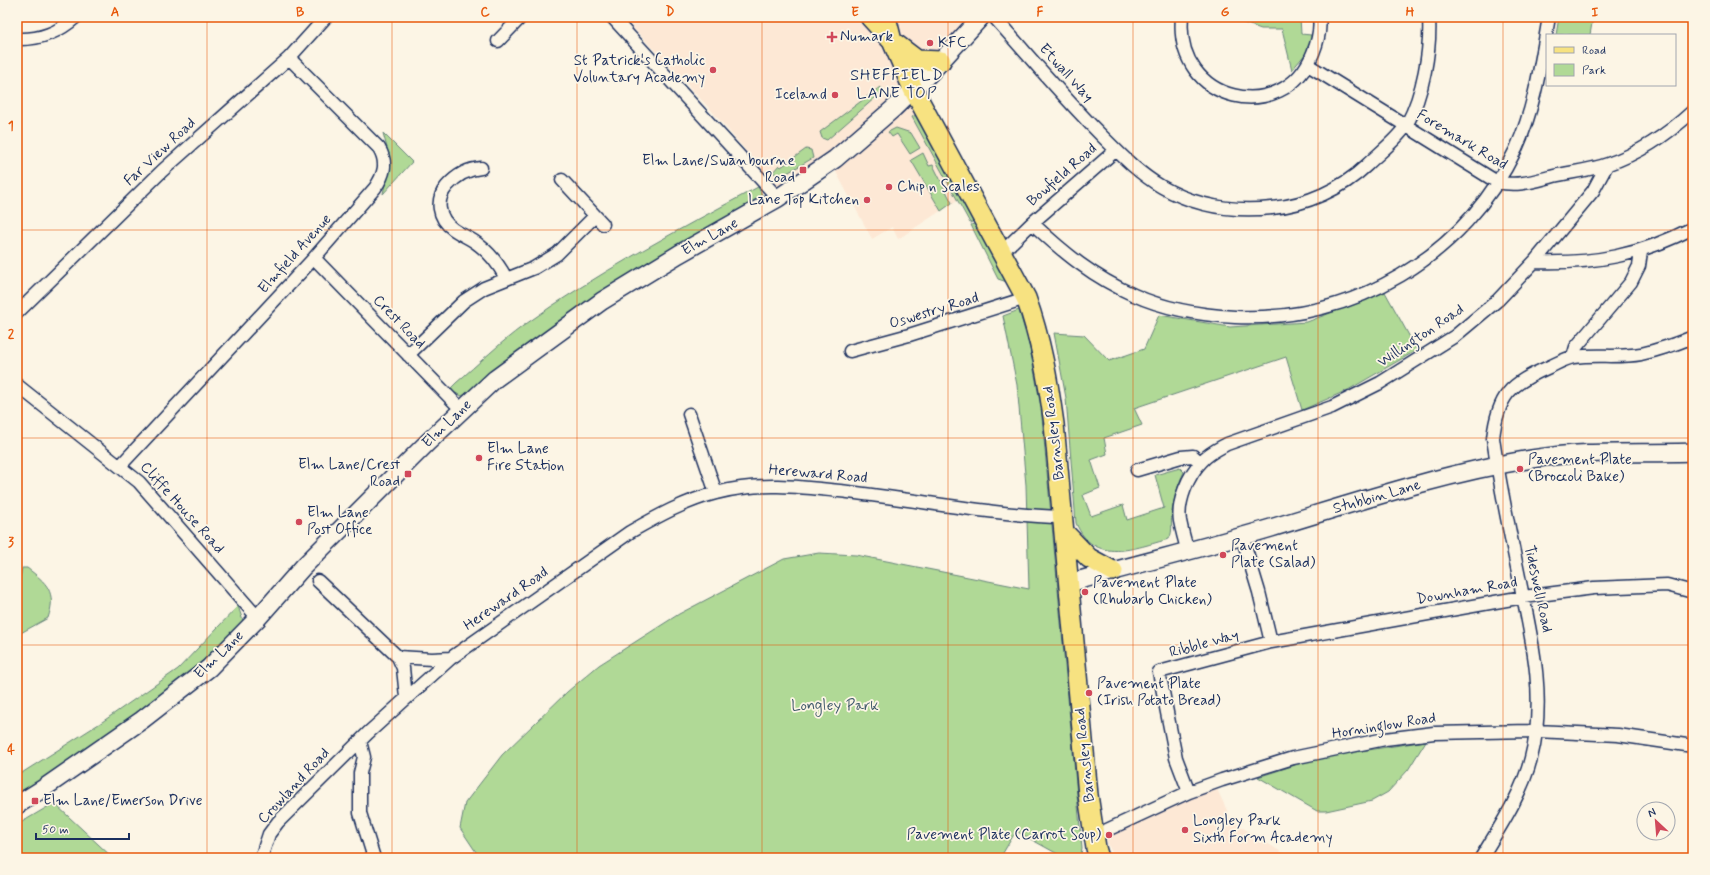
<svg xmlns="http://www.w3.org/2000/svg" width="1710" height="875" font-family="Mynerve,sans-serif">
  <rect width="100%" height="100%" fill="#fcf5e5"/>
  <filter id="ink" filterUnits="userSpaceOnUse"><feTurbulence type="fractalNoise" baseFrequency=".025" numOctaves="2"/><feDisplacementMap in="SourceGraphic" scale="8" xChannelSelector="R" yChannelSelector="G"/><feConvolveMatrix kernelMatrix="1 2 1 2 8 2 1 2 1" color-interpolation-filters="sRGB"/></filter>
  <g filter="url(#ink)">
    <path fill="#fde8d5" d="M623,17H972L907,89L965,195L898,239L892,227L872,239L836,172L825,157L779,189L710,109Z
      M1216,787L1232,821L1291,858H1114L1106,839L1167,806Z"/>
    <path fill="#b0d996" stroke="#66847a" d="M1234,17H1300L1301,34L1311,35V47L1292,70L1282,29H1261L1236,20Z
      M1559,17H1593L1590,35H1556Z
      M880,87L884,90L827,140L822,138L820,132Z
      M916,115H918L976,220L970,223L912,117Z
      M896,128L911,133L920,148L910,154L897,134L892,137L888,132Z
      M383,133L412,162L383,194L390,159Z
      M806,149L811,150L813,158L782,176H778L773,172L779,165L781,167Z
      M923,153L929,166L933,165L952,203L941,211L911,160Z
      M758,187L762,195L757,203L647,263L610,288L471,391L462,396L453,392L451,388L456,383C478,364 500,343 523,326C597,273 678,230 758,187Z
      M977,223L1007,282L998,279L971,225Z
      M1385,292L1417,350L1348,390L1302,410L1286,357L1134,408L1142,425L1104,438L1107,454L1091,460L1100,488L1083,495L1091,516L1123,505L1127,520L1164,508L1155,475L1180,468L1184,472C1178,484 1175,497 1172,511C1170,521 1174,530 1169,539C1135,548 1094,566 1076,523L1066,398L1054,333L1084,335L1109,361L1144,349L1159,315L1230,327L1307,322Z
      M1019,310L1030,349L1041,407L1082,849L1080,858H1065L1016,831L1000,858H480L460,828L465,803L502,755L567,692L599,665L679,614L784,559L819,553L856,555L1029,589L1026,485L1017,385L1003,316Z
      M22,568H27C47,583 57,592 48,618L17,635C17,613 17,590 22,568Z
      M238,606L243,621L192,671L155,702L40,781L17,793V776L102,722L178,669Z
      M1426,741L1408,770L1388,792L1372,801L1326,811H1317L1258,777L1317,758Z
      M54,803L113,858H17V825Z"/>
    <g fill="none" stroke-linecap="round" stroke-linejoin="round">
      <defs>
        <path id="street" d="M612,17L778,198
          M994,17C1029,56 1063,97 1100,134C1119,153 1138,173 1162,187C1195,206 1234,212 1272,208C1306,205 1342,189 1367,165C1379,153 1399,138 1407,124C1423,95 1431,50 1429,17
          M1182,17C1174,104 1284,127 1313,53C1318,41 1321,30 1319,17
          M17,39C40,40 58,33 76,17
          M498,41L521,17
          M1308,65L1497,182C1518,187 1534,181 1554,176C1572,172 1591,170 1608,164C1641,153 1668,134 1693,111
          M481,168C467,169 456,176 447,186C435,200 438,218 453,229C461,235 471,238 479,245C491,254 499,265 506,278
          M562,180L603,224
          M1032,223C1064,253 1093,277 1134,295C1165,309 1200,315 1235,317C1354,322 1464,257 1516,149C1535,107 1541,62 1549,17
          M1001,253L1032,223L1116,150
          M314,258L461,409
          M1534,262C1595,264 1639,256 1693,228
          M17,313L162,171L289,58L326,17
          M850,351L909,335L1026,298
          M408,355L464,301L484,288L534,268L557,254L595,216
          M1573,357L1576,347L1631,282L1639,266L1641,252
          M17,385L139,482L258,618
          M689,414L716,493
          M120,466L314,258L375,188C384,175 388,163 379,148L289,58
          M1137,470L1181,457L1193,456L1200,462
          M1188,552C1185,542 1182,531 1180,521C1177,502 1188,475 1202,461C1209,453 1218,449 1227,444L1332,407L1380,383L1455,336L1498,300L1534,262L1593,191L1607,165
          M318,581L398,657L403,668L406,697
          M1271,642L1523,597L1594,588L1667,585L1693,592
          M398,657L432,659L451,658
          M360,741L364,757L360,773V813L374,858
          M1189,792L1176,758L1159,672L1271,642L1259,592L1242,536
          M1094,836L1189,792L1222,780L1293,758L1385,739L1434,733L1537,731L1618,735L1693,746
          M261,858L269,834L278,822L368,733L451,658L630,532C658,516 685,501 716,493C760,481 803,487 848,492C919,500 991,515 1062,517
          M1481,858C1500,827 1522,794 1531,758C1546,701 1533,643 1521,587C1511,537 1500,488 1493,438C1498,395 1510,384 1549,367C1556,364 1566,358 1574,357C1596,354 1619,358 1641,354C1659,350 1676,344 1693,337"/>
        <path id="secondary" d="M1069,583C1136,564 1204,548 1271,528C1357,502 1444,473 1532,459C1585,450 1640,454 1693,452
          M17,805L44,788L142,720L209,668L258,618L303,567L428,442L495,379L602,301L679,254L778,198L835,159L894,108L931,72L981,17"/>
        <path id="primary" d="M870,17L892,41L917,60L941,61
          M886,17L892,41L913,89L1026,298C1041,340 1048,380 1054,424L1088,795L1096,848L1099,858
          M1064,532L1089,558L1113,571"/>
      </defs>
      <use href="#street" stroke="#1b2f5e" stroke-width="15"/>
      <use href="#secondary" stroke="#1b2f5e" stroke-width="20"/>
      <use href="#primary" stroke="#1b2f5e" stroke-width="22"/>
      <use href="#street" stroke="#fcf5e5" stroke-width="12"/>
      <use href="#secondary" stroke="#fcf5e5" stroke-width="17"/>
      <use href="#primary" stroke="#f7e281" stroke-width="19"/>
    </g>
  </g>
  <path fill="none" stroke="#e8590c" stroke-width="1" stroke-opacity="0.55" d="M207,17V858M392,17V858M577,17V858M762,17V858M948,17V858M1133,17V858M1318,17V858M1503,17V858M17,230H1693M17,438H1693M17,645H1693"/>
  <g fill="#d1495b" stroke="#fcf5e5" stroke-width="1.5">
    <path d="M830 31h4v4h4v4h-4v4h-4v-4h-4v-4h4z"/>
    <circle cx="930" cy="43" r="4"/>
    <circle cx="713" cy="70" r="4"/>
    <circle cx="835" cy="95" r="4"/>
    <rect x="799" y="166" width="8" height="8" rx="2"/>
    <circle cx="889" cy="187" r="4"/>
    <circle cx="867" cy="200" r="4"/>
    <circle cx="479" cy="458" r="4"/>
    <circle cx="1520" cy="469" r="4"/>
    <rect x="404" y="470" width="8" height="8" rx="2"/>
    <circle cx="299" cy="522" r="4"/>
    <circle cx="1223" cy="555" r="4"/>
    <circle cx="1085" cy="592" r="4"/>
    <circle cx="1089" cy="693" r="4"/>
    <rect x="31" y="797" width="8" height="8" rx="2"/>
    <circle cx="1185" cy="830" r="4"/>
    <circle cx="1109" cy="835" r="4"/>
  </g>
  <g text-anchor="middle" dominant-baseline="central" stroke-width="3.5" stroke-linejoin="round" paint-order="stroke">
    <g font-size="15" fill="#1b2f5e" stroke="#fcf5e5" text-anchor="start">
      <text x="840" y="37">Numark</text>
      <text x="938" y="43">KFC</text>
      <text x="705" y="61" text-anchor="end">St Patrick's Catholic<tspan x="705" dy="17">Voluntary Academy</tspan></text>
      <text x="827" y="95" text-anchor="end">Iceland</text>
      <text x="795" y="161" text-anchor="end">Elm Lane/Swanbourne<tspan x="795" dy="17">Road</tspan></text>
      <text x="897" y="187">Chip n Scales</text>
      <text x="859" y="200" text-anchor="end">Lane Top Kitchen</text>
      <text x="487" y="449">Elm Lane<tspan x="487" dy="17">Fire Station</tspan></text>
      <text x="1528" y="460">Pavement Plate<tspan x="1528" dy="17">(Broccoli Bake)</tspan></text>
      <text x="400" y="465" text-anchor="end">Elm Lane/Crest<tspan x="400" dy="17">Road</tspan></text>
      <text x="307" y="513">Elm Lane<tspan x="307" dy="17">Post Office</tspan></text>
      <text x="1231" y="546">Pavement<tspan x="1231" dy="17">Plate (Salad)</tspan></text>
      <text x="1093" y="583">Pavement Plate<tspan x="1093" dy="17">(Rhubarb Chicken)</tspan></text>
      <text x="1097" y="684">Pavement Plate<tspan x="1097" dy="17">(Irish Potato Bread)</tspan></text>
      <text x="43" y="801">Elm Lane/Emerson Drive</text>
      <text x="1193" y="821">Longley Park<tspan x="1193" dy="17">Sixth Form Academy</tspan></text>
      <text x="1101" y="835" text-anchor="end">Pavement Plate (Carrot Soup)</text>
    </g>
    <g font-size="15" fill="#1b2f5e" stroke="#fcf5e5">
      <text transform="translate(1066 73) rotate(48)">Etwall Way</text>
      <text transform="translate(1462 140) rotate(31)">Foremark Road</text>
      <text transform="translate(160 152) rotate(-43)">Far View Road</text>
      <text transform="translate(1062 175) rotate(-41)">Bowfield Road</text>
      <text transform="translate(710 237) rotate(-29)">Elm Lane</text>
      <text transform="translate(295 254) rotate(-48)">Elmfield Avenue</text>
      <text transform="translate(934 311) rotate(-17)">Oswestry Road</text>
      <text transform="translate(399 322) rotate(46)">Crest Road</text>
      <text transform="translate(1421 336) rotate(-34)">Willington Road</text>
      <text transform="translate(447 424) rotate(-44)">Elm Lane</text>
      <text transform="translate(1054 433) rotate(-97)">Barnsley Road</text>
      <text transform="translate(818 474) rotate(5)">Hereward Road</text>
      <text transform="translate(1377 497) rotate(-16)">Stubbin Lane</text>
      <text transform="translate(182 508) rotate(48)">Cliffe House Road</text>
      <text transform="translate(1538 589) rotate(78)">Tideswell Road</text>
      <text transform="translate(1467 591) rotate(-10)">Downham Road</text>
      <text transform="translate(506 599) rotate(-35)">Hereward Road</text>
      <text transform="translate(1204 644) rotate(-15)">Ribble Way</text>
      <text transform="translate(219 655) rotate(-44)">Elm Lane</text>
      <text transform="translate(1384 726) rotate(-9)">Horninglow Road</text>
      <text transform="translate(1085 755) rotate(-96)">Barnsley Road</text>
      <text transform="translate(294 786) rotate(-47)">Crowland Road</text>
    </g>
    <g font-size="15" fill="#405a6c" stroke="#fcf5e5">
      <text x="835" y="706">Longley Park</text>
    </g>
    <g font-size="16" letter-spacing="1" fill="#1b2f5e" stroke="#fcf5e5">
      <text x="897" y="75">SHEFFIELD<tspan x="897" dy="18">LANE TOP</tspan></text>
    </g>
  </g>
  <rect width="1710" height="875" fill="none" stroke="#fcf5e5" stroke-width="44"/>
  <rect x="1546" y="34" width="130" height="52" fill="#fcf5e5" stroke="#a2a6af"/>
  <rect x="1554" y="47" width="20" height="6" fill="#f7e281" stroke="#a2a6af"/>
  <text x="1582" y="54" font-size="12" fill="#1b2f5e">Road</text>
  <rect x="1554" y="64" width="20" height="12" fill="#b0d996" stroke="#a2a6af"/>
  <text x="1582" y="74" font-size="12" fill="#1b2f5e">Park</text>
  <g transform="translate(1656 821) rotate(334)"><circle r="19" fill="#fcf5e5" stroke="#a2a6af"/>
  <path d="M0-3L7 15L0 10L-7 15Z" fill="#d1495b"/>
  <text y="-6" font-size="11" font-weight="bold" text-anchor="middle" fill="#1b2f5e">N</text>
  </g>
  <path d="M36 833v6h93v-6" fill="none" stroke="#1b2f5e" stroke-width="2"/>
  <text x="42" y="833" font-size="12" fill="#1b2f5e" stroke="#fcf5e5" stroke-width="3" paint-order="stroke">50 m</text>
  <rect x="22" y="22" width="1666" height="831" fill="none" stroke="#e8590c" stroke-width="1.5"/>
  <g font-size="13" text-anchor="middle" font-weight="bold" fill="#e8590c">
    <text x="115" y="16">A</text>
    <text x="300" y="16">B</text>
    <text x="485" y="16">C</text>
    <text x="670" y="16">D</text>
    <text x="855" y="16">E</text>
    <text x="1040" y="16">F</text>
    <text x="1225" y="16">G</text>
    <text x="1410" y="16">H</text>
    <text x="1595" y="16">I</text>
    <text x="11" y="130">1</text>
    <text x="11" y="338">2</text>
    <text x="11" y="546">3</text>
    <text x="11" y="754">4</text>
  </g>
</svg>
